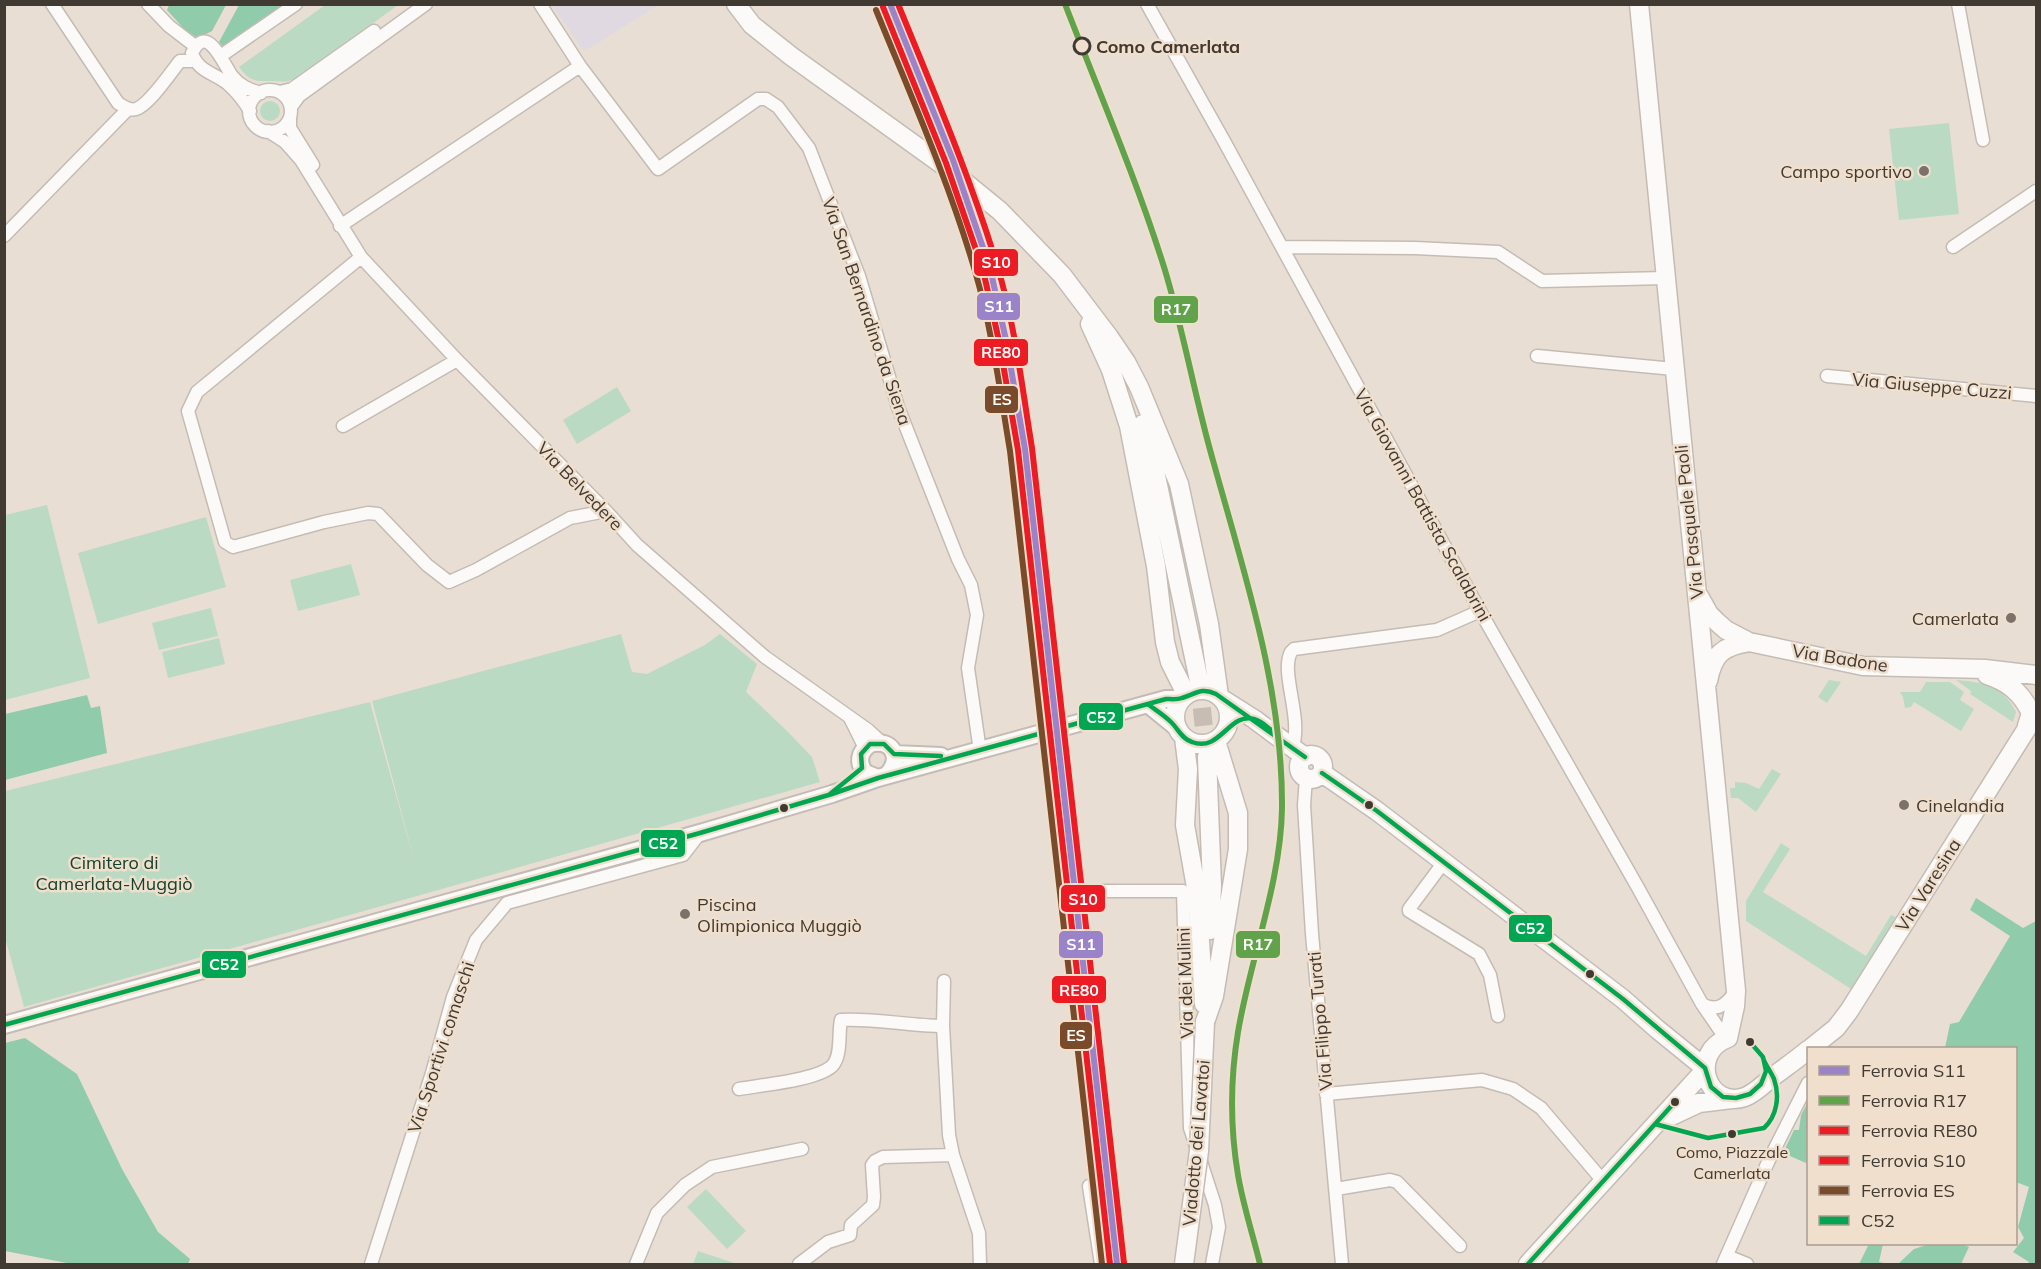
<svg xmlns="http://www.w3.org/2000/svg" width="2041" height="1269" font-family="Mulish,sans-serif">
  <rect width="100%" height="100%" fill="#e8ded4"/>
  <path fill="#e0d9e1" d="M552,5H658L590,48L583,50Z"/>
  <path fill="#bbdac3" d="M325,5H398L299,77C283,84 285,81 269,81C253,81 250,81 239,67Z
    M260 111a10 10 0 1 1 20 0a10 10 0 1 1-20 0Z
    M1949,123L1959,214L1899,220L1889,129Z
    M617,387L631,411L577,444L563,420Z
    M47,505L90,678L5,700V515Z
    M206,517L226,587L98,624L78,553Z
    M351,564L360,595L298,611L290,580Z
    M211,608L218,636L159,650L152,623Z
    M621,634L632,672L647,674L705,645L720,634L757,664L746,692L787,731L812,757L820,782L24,1007L5,937V791L370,702L415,863L372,701Z
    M219,638L225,664L168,678L162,652Z
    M1829,680L1841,682L1827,703L1818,697Z
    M1956,680C1984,682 2003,686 2016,712L2013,722L1970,694L1971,691Z
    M1926,682H1950L1964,692L1960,700L1974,709L1961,731L1914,702L1911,707L1905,708L1903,697L1900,692H1920Z
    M1772,769L1781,774L1756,812L1738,798H1731L1730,788H1735V782L1746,783L1759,789Z
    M1781,843L1790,849L1763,892L1866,956L1891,915L1896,917L1851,989L1746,921V901Z
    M706,1189L746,1231L727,1249L687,1207Z
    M698,1251L737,1264H693Z"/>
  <path fill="#90cbab" d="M169,5H226L212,31L198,38L186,31L167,10Z
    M239,5H287L224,48L219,42Z
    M87,695L91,708L100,706L107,753L5,780V714Z
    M1976,898L2023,928L2036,921V1264H2028L2029,1262L2013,1252L2024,1238L2018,1227L2029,1187L2016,1182V1048H1945L1950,1024L1959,1022L2010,936L1970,910Z
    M25,1038L77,1074L122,1169L158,1232L190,1259L188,1264H72L5,1251V1043Z
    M1808,1102V1158L1806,1163L1783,1153L1794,1130H1799L1801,1115Z
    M1869,1244H1883L1879,1262L1888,1264H1859Z
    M1930,1244H1961L1969,1247L1961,1264H1898L1914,1249Z"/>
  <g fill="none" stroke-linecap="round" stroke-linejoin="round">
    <path stroke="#c7bdb4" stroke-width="18" stroke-dasharray="18 9" stroke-linecap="butt" d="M1199,681L1207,757"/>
    <defs>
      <path id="street" d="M52,4L118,103C123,106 130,111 136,109C149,105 171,72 180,61H194
        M148,4L169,26L195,46
        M540,4L580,66L658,169L758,99H766L778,107L809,148L859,276L898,407L958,559L971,585L977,615L968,668L980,751
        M1147,4L1224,141L1480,611L1637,886L1702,1004L1726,1039
        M1958,4L1983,140
        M222,55L296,4
        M249 111a21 21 0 1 1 42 0a21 21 0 1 1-42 0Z
        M280,92L292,89L374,31
        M291,107L299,96L426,4
        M250,111C244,101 237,92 228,84C215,73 198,72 192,53C207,21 224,65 232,76C240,86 249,90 261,93
        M290,119V128L313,165
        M268,131L285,142L301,160L361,257L457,360L606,511L637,545L765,657L868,730L882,743
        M340,226L580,66
        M4,236L128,109
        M1282,247L1415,248L1498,252L1542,281L1665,278
        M1953,247L2036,191
        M361,257L197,392L188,411L225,542L233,547L324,522L368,513L378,514L427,565L449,582L476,570L570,518L606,511
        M1537,356L1674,369
        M1827,376L2036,396
        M343,426L457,360
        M850,718L865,748
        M1293,746C1302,716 1280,672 1291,652L1294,649L1437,630L1480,611
        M1306,778L1304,805L1312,934L1342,1264
        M1444,862L1409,909V911L1479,954L1490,975L1498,1016
        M1096,891H1183L1190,1128L1215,1205L1219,1227L1212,1264
        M944,981L943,1026L949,1135L953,1155L979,1233L980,1264
        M1702,1004C1717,1013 1727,1004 1735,992
        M739,1089C760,1085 820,1080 833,1065C842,1054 838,1033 841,1020C875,1018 909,1026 943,1026
        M1326,1094L1482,1080L1513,1089L1541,1108L1603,1181
        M1089,1186L1101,1264
        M1336,1189L1390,1180L1397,1182L1460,1246
        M1727,1256L1747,1264
        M371,1264L432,1073L453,997L476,940L507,903L683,855L700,833
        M636,1264L657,1213L685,1185L712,1167L802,1149
        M799,1264L828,1242L850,1235L851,1225L873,1205L874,1197L872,1165L875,1161L883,1157L953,1155
        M1723,1264L1768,1162L1808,1083"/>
      <path id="secondary" d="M1149,705L1176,727
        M894,754L941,756
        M878,778L865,773C857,762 859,752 870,744C893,738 903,759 887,775
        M4,1025L700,833L832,794L878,778L1166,699H1181"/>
      <path id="primary" d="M736,4L752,25L791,56L951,171L1000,211L1062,275L1109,337L1126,362L1139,387L1179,484L1209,624L1219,696
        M1639,4L1736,991L1735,1006L1728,1038C1688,1053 1707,1110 1745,1097C1755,1093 1763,1085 1771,1078C1783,1069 1796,1060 1808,1050
        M1090,324L1111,370L1129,426L1156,566L1165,642L1170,662L1186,694
        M1143,424L1154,466L1199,681
        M1699,596L1709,614L1717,622L1726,630L1749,642L1863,666L1985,669L2036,675
        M1987,675C2008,682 2021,692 2031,713L2027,726
        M1708,681C1713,654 1723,646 1749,642
        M1175 717a27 27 0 1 1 54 0a27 27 0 1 1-54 0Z
        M1224,700L1254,719L1305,757
        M1184,738L1188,769L1185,825L1197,893L1204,1004
        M1299 767a12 12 0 1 1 24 0a12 12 0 1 1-24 0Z
        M1207,757L1212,886L1210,930
        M1322,773L1377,811L1623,999L1657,1029L1705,1068
        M1205,1022L1214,996L1238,849V813L1216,741
        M1811,1048L1836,1028L1849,1011L2036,714
        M1667,1118L1699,1103L1732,1099
        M1528,1264L1705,1070"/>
    </defs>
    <use href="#street" stroke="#c4bcb4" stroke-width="15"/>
    <use href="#secondary" stroke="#c4bcb4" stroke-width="20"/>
    <use href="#primary" stroke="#c4bcb4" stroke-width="21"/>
    <use href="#street" stroke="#fcfaf9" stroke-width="12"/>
    <use href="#secondary" stroke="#fcfaf9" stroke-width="16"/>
    <use href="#primary" stroke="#fcfaf9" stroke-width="18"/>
    <defs>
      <path id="primary-bridge" d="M1184,1264L1199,1151L1205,1022"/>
    </defs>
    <use href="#primary-bridge" stroke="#c4bcb4" stroke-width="21" stroke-linecap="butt"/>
    <use href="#primary-bridge" stroke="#fcfaf9" stroke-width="18"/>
    <defs>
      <path id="bus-1" d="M1149,705C1157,711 1165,716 1172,723C1178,729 1182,739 1192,742C1220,753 1229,712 1254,719C1262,721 1268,728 1274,732
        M1322,773L1377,811L1623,999L1705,1068L1711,1087L1723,1097L1736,1098L1750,1094L1761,1084L1766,1071L1763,1057L1750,1042
        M830,794L862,768L861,754L870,744H884L894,754L941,756
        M4,1025L700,833L832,794L878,778L1166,699C1171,699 1177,700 1182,698C1196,694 1201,687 1216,694L1305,757
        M1655,1124L1708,1138L1764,1128C1777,1116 1780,1096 1774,1079C1771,1072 1766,1066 1763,1058
        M1528,1264L1675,1102"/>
    </defs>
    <use href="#bus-1" stroke="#f0dfcc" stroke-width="9"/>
    <use href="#bus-1" stroke="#00a651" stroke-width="4.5"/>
    <defs>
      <path id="rail-1" d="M890,4L953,160L990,268L1006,340L1025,449L1117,1264"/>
      <path id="rail-2" d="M1065,4C1099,92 1136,178 1164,267C1184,332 1195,399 1214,464C1245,576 1283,690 1282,808C1281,882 1250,960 1238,1032C1230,1080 1230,1127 1238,1175C1243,1205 1253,1235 1260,1264"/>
      <path id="rail-3" d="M883,7L946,163L983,270L999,341L1018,450L1110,1264"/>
      <path id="rail-4" d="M898,4C933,90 970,176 997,265C1015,324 1022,387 1032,448L1124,1263"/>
      <path id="rail-5" d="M876,10C911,96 949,182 975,271C992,329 1000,391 1010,451L1102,1264"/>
    </defs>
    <use href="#rail-1" stroke="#f0dfcc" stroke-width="10"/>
    <use href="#rail-2" stroke="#f0dfcc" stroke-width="10"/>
    <use href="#rail-3" stroke="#f0dfcc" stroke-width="10"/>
    <use href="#rail-4" stroke="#f0dfcc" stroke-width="10"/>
    <use href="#rail-5" stroke="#f0dfcc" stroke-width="10"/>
    <use href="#rail-1" stroke="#9a83c9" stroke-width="6"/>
    <use href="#rail-2" stroke="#61a34b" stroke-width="6"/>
    <use href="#rail-3" stroke="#ed1c24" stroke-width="6"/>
    <use href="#rail-4" stroke="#ed1c24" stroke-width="6"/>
    <use href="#rail-5" stroke="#7a4b2a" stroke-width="6"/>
  </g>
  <circle fill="#f0dfcc" stroke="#413a33" stroke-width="3" cx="1082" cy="46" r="8"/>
  <g fill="#7b736b" stroke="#f0dfcc" stroke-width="2">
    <circle cx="1924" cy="171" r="6"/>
    <circle cx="2011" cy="618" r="6"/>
    <circle cx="1904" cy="805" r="6"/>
    <circle cx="685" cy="914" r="6"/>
  </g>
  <g fill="#413a33" stroke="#f0dfcc" stroke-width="2">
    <circle cx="1369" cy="805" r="5"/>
    <circle cx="784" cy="808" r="5"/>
    <circle cx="1590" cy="974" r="5"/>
    <circle cx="1750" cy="1042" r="5"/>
    <circle cx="1675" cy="1102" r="5"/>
    <circle cx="1732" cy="1134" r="5"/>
  </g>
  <g text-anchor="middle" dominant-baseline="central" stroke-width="5" stroke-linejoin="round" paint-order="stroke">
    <g font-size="16" fill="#413a33" stroke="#f0dfcc">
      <text x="1732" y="1152">Como, Piazzale<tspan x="1732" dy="21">Camerlata</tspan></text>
    </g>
    <g font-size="18" font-weight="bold" fill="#413a33" stroke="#f0dfcc" text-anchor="start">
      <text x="1096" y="46">Como Camerlata</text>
    </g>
    <g font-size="18" fill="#413a33" stroke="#f0dfcc" text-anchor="end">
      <text x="1912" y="171">Campo sportivo</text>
      <text x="1999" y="618">Camerlata</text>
      <text x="1916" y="805" text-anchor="start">Cinelandia</text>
      <text x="697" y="904" text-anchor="start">Piscina<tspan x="697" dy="21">Olimpionica Muggiò</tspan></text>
    </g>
    <g font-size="18" fill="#413a33" stroke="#f0dfcc">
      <text transform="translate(867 311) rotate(71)">Via San Bernardino da Siena</text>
      <text transform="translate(1932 386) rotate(5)">Via Giuseppe Cuzzi</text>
      <text transform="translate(580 486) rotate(46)">Via Belvedere</text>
      <text transform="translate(1423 505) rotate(61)">Via Giovanni Battista Scalabrini</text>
      <text transform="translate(1689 522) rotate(-96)">Via Pasquale Paoli</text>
      <text transform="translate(1840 658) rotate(9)">Via Badone</text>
      <text transform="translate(1928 885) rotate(-58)">Via Varesina</text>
      <text transform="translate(1185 983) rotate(-92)">Via dei Mulini</text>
      <text transform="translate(1320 1021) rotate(-95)">Via Filippo Turati</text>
      <text transform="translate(441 1047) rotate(-72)">Via Sportivi comaschi</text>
      <text transform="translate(1196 1143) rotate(-85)">Viadotto dei Lavatoi</text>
    </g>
    <g font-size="18" fill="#11422d" stroke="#f0dfcc">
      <text x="114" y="862">Cimitero di<tspan x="114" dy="21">Camerlata-Muggiò</tspan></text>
    </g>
  </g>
  <g stroke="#f0dfcc" stroke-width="2">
    <rect x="973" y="248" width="46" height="29" rx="6" fill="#ed1c24"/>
    <rect x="976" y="292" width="45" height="29" rx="6" fill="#9a83c9"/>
    <rect x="1153" y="295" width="46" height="29" rx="6" fill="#61a34b"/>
    <rect x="973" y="338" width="56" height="29" rx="6" fill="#ed1c24"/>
    <rect x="984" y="385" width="35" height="29" rx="6" fill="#7a4b2a"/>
    <rect x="1078" y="702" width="46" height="29" rx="6" fill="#00a651"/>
    <rect x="640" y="829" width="46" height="29" rx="6" fill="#00a651"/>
    <rect x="1060" y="884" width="46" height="29" rx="6" fill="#ed1c24"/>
    <rect x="1508" y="914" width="45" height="29" rx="6" fill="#00a651"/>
    <rect x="1058" y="930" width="46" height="29" rx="6" fill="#9a83c9"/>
    <rect x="1235" y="930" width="46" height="29" rx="6" fill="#61a34b"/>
    <rect x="201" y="950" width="46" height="29" rx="6" fill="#00a651"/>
    <rect x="1051" y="975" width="56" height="29" rx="6" fill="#ed1c24"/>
    <rect x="1059" y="1021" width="34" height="29" rx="6" fill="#7a4b2a"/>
  </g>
  <g font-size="16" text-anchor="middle" font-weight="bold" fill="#fff">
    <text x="996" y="268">S10</text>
    <text x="999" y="312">S11</text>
    <text x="1176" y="315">R17</text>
    <text x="1001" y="358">RE80</text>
    <text x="1002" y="405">ES</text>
    <text x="1101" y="723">C52</text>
    <text x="663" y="849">C52</text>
    <text x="1083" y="905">S10</text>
    <text x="1530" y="934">C52</text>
    <text x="1081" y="950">S11</text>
    <text x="1258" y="950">R17</text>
    <text x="224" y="970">C52</text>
    <text x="1079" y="996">RE80</text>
    <text x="1076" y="1041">ES</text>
  </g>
  <rect width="2041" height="1269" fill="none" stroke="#413a33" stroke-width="12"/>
  <rect x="1807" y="1047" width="210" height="198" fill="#f0dfcc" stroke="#aa9d8f" stroke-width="1.5"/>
  <rect x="1819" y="1066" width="30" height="9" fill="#9a83c9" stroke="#aa9d8f" stroke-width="1.5"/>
  <text x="1861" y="1077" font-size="18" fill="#413a33">Ferrovia S11</text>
  <rect x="1819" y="1096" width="30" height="9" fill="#61a34b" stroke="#aa9d8f" stroke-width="1.5"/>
  <text x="1861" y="1107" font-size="18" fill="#413a33">Ferrovia R17</text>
  <rect x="1819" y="1126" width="30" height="9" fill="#ed1c24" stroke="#aa9d8f" stroke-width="1.5"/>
  <text x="1861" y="1137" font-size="18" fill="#413a33">Ferrovia RE80</text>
  <rect x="1819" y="1156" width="30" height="9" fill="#ed1c24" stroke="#aa9d8f" stroke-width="1.5"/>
  <text x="1861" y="1167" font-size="18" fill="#413a33">Ferrovia S10</text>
  <rect x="1819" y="1186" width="30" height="9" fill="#7a4b2a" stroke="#aa9d8f" stroke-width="1.5"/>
  <text x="1861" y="1197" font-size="18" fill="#413a33">Ferrovia ES</text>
  <rect x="1819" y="1216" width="30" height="9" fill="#00a651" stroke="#aa9d8f" stroke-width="1.5"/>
  <text x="1861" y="1227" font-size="18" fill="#413a33">C52</text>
</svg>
